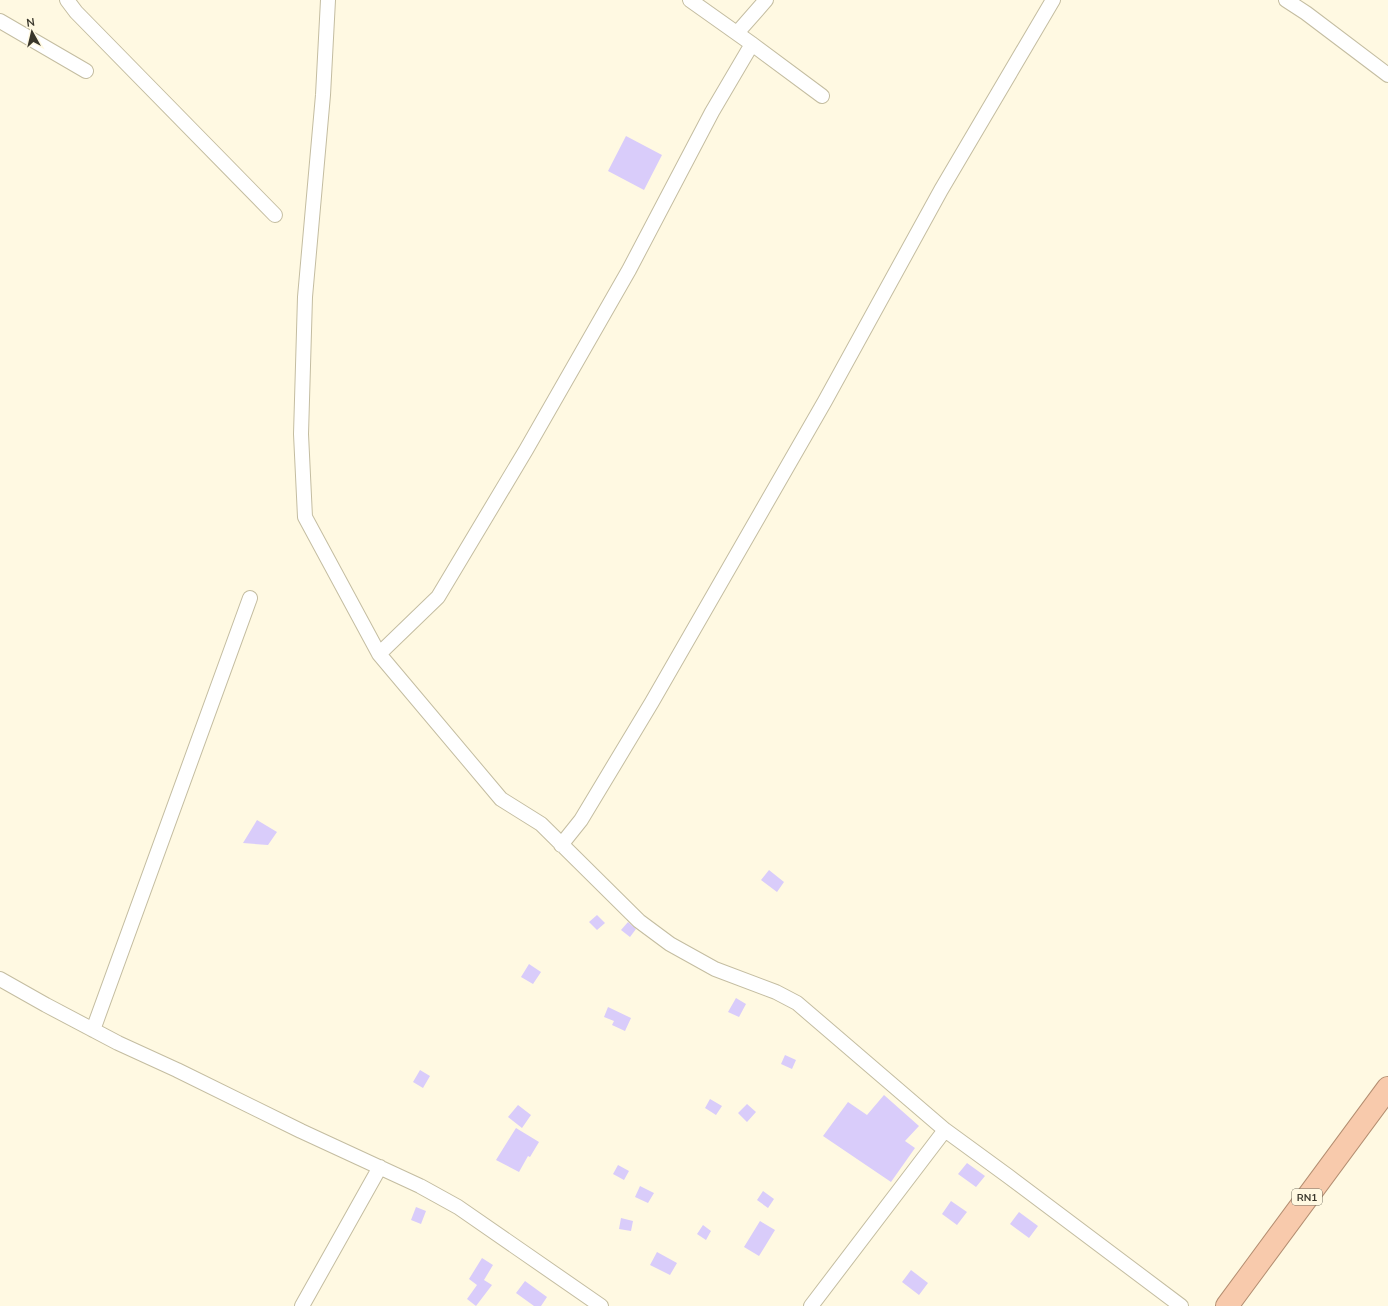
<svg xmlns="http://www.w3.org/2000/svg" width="1388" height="1306" font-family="Mulish,sans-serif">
  <rect width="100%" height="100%" fill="#fff9e2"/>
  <path fill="#d9ccfa" d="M626,136L662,155L644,190L608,171Z
    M257,820L277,832L268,845L243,843Z
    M769,870L784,882L777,892L761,880Z
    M597,915L605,923L597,930L589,922Z
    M628,922L636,929L630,937L621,930Z
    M529,964L541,972L533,984L521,977Z
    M736,998L746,1004L739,1017L728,1012Z
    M608,1007L631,1018L625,1031L612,1025L614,1021L604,1017Z
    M785,1055L796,1060L792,1069L781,1064Z
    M420,1070L430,1076L423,1088L413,1082Z
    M884,1095L919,1126L905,1141L915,1148L891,1182L823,1136L848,1102L867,1115Z
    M710,1099L722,1106L716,1115L705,1108Z
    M747,1104L756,1112L747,1122L738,1113Z
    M518,1105L531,1115L522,1128L508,1117Z
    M516,1128L539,1142L530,1157L528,1156L519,1172L496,1160Z
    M967,1163L985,1176L976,1187L958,1174Z
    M618,1165L629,1171L624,1180L613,1174Z
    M640,1186L654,1193L648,1203L635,1197Z
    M763,1191L774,1199L768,1208L757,1200Z
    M951,1201L967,1212L957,1225L942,1214Z
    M416,1207L426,1211L421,1224L411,1220Z
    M1019,1212L1038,1226L1029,1238L1010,1224Z
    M621,1218L633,1221L631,1231L619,1229Z
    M760,1221L775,1230L759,1256L744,1247Z
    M703,1225L711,1231L706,1240L697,1234Z
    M657,1252L677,1263L670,1275L650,1265Z
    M482,1258L493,1265L484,1280L492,1285L476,1306L467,1299L477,1285L469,1279Z
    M911,1270L928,1283L919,1295L902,1282Z
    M525,1281L547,1297L541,1306H534L516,1293Z"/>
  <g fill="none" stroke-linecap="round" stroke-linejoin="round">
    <defs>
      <path id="minor" d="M67,0L76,12L275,215
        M328,0L323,95L305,297L301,434L305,517L379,654L501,799L541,824L639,921L670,944L715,969L776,992L797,1003L945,1130L1008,1176L1181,1306
        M690,0L752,44L822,96
        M1286,0L1306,13L1388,75
        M0,21L86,71
        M737,33L766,0
        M379,654L438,597L526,450L629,270L712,112L752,44
        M561,845L581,820L652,702L825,401L941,190L1053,0
        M0,979L46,1005L118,1043L177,1070L301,1131L420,1186L458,1207L601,1306
        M93,1030L250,598
        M302,1306L380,1167
        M811,1306L945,1130"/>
      <path id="trunk" d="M1227,1306L1388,1088"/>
    </defs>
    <use href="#minor" stroke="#c4bda1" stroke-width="16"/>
    <use href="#trunk" stroke="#b48e71" stroke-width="24"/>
    <use href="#minor" stroke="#fff" stroke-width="14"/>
    <use href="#trunk" stroke="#f8caac" stroke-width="22"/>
  </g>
  <g text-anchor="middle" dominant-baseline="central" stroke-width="4" stroke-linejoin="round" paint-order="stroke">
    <rect fill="#fff9e2" stroke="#747062" stroke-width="1" x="1292" y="1189" width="30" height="16" rx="3"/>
    <g font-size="10" font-weight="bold" fill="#39362b">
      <text x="1307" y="1197">RN1</text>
    </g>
  </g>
  <g transform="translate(32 32) rotate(352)" stroke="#fff9e2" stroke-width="3" paint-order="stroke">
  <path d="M0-3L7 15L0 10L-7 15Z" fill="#39362b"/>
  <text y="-6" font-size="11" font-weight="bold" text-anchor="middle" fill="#39362b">N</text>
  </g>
</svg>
